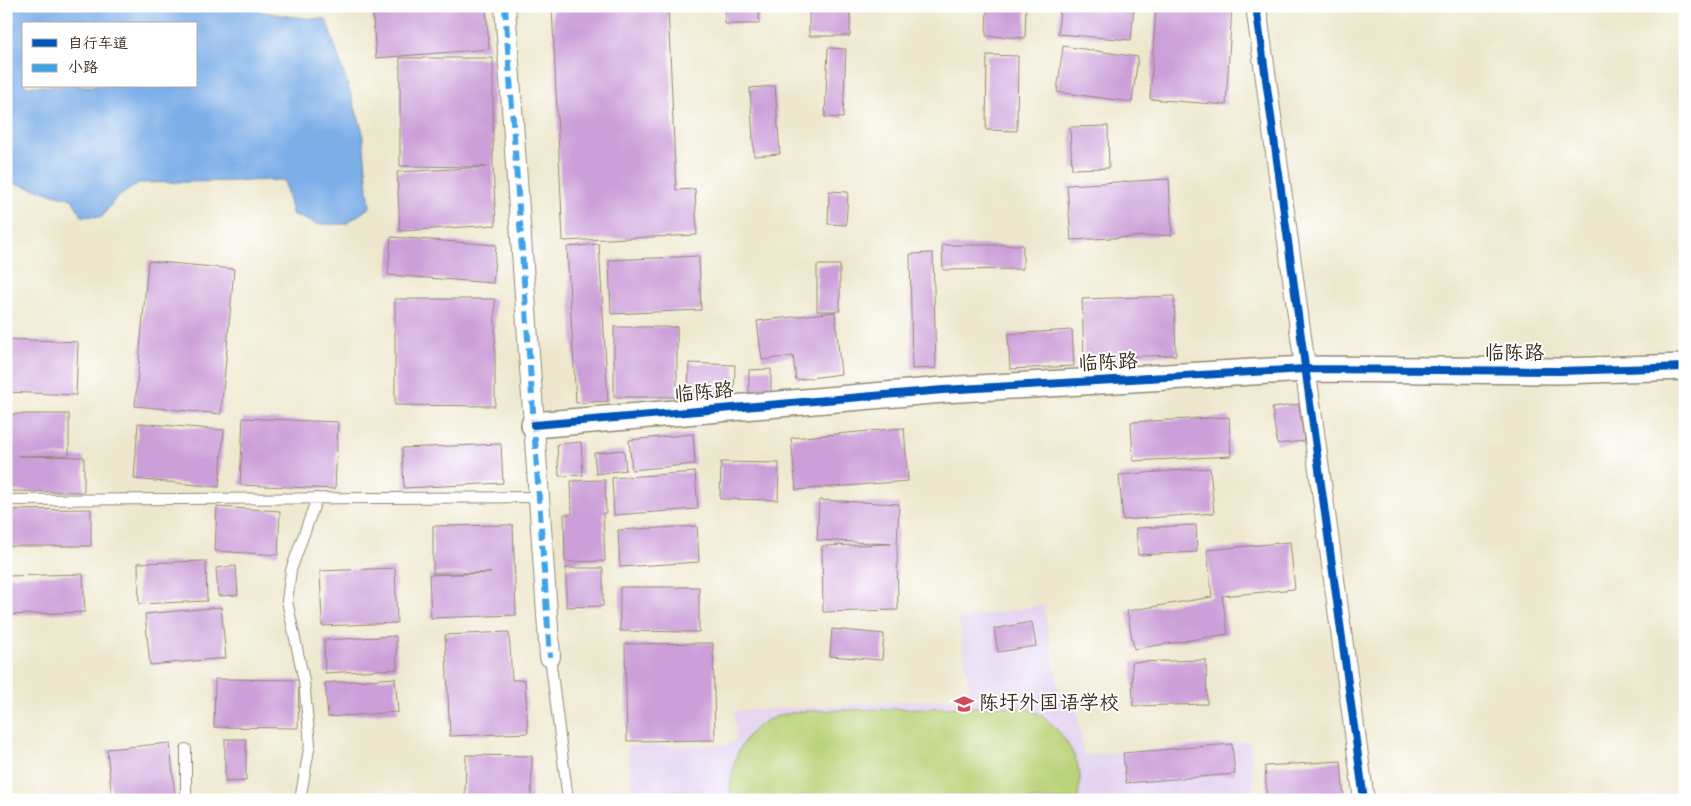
<svg xmlns="http://www.w3.org/2000/svg" width="1691" height="806" font-family="'Indie Flower','LXGW WenKai TC',sans-serif">
  <rect width="100%" height="100%" fill="#fff"/>
  <filter id="ink" filterUnits="userSpaceOnUse"><feTurbulence type="fractalNoise" baseFrequency=".02" numOctaves="2"/><feDisplacementMap in="SourceGraphic" scale="10" xChannelSelector="R" yChannelSelector="G"/><feConvolveMatrix kernelMatrix="1 2 1 2 8 2 1 2 1" color-interpolation-filters="sRGB"/></filter>
  <filter id="wash" filterUnits="userSpaceOnUse"><feTurbulence type="fractalNoise" baseFrequency=".0096" numOctaves="4" result="noise"/><feDisplacementMap in="SourceGraphic" scale="20" xChannelSelector="R" yChannelSelector="G"/><feGaussianBlur stdDeviation="1.12" result="paint"/><feColorMatrix in="noise" values="0 0 0 0 0 0 0 0 0 0 0 0 0 0 0 0 0 1.4 0 .05"/><feComposite in="paint" operator="in"/></filter>
  <g filter="url(#wash)">
    <rect width="100%" height="100%" fill="#ede8cd"/>
    <path fill="#e4d3f1" d="M1043,605L1060,696L1074,693L1084,755L1250,741L1254,800H632L628,746L727,745L736,740L734,711L971,698L958,619Z"/>
    <path fill="#b9d378" stroke="#7a7e4b" d="M1006,706C1012,707 1019,707 1026,708C1052,716 1080,753 1080,780C1080,787 1078,793 1078,800H730C730,766 739,730 775,717C784,713 796,713 806,711Z"/>
    <path fill="#7baee8" stroke="#5b6c83" fill-rule="evenodd" d="M6,6H242C270,15 297,18 326,19L362,129L370,207L346,224H316L292,214L284,180L139,183L115,199L102,217L82,216L72,199L6,181ZM24,24H196V86H24Z"/>
    <g id="blocks">
      <path fill="#cc9fd9" d="M372,6H486L489,49L376,58Z
        M552,6H668L676,190L695,189L697,235L563,241Z
        M725,6H759V24H725Z
        M809,6H850V36H809Z
        M987,6H1026L1025,38L986,36Z
        M1060,6H1134L1131,40L1058,34Z
        M1156,6H1232L1226,105L1150,99Z
        M1063,46L1138,57L1132,102L1057,92Z
        M828,48L846,49L843,118L825,117Z
        M987,55L1018,56L1017,131L986,130Z
        M400,58H493V166L496,225L400,231L397,172L486,167L400,166Z
        M775,86L780,154L754,156L750,88Z
        M1108,126L1109,168L1072,169L1070,127Z
        M1169,179L1172,235L1071,240L1067,185Z
        M829,191L848,192L846,225L828,224Z
        M391,237L496,245L493,283L388,275Z
        M599,244L608,401L576,403L567,247Z
        M942,245H1023V269L943,270Z
        M933,253L936,368L912,369L910,254Z
        M699,256L701,310L611,314L609,260Z
        M148,261L234,269L221,414L135,406Z
        M817,265H840V311H817Z
        M1174,296L1176,355L1084,358L1082,299Z
        M395,299H495V406L395,405Z
        M835,312L841,374L796,380L793,356L762,360L757,321Z
        M614,327H677V397H614Z
        M1072,330L1074,366L1010,369L1008,334Z
        M6,339L78,342L76,395L6,392Z
        M689,363L735,365L734,395L688,392Z
        M771,369V394L749,395V370Z
        M1299,404L1304,441L1277,444L1272,408Z
        M6,414H69V455L18,456L84,457V492L6,491Z
        M1229,417L1231,456L1133,461L1131,422Z
        M243,418L338,422L335,489L240,485Z
        M138,423L224,430L219,487L134,479Z
        M904,428L908,481L796,490L791,438Z
        M693,434L695,464L632,470L629,440Z
        M581,442L583,475L559,476L557,444Z
        M501,444L503,483L404,488L402,448Z
        M624,450L626,470L596,474L594,453Z
        M721,462L779,463L778,500L720,499Z
        M1210,468L1214,513L1123,520L1119,475Z
        M695,472L698,509L614,515L612,478Z
        M605,480L606,513H603L605,561L565,562L564,514H572L571,481Z
        M819,500L899,504L897,545L898,610L823,612L822,546L891,544L817,540Z
        M217,507L280,511L278,555L215,551Z
        M91,509V546H6V510Z
        M513,525L516,615L431,618L429,575L491,573H433V526Z
        M1196,525L1197,552L1138,555L1136,528Z
        M697,526L699,562L620,567L618,530Z
        M1290,542L1295,589L1222,596L1228,634L1134,649L1127,611L1212,597L1207,550Z
        M206,561L207,601L139,604L138,563Z
        M236,566L238,595L218,596L216,568Z
        M395,568L397,623L322,626L320,571Z
        M566,568H603V606L566,607Z
        M83,574L85,612L6,615V576Z
        M620,587H699V632L620,631Z
        M221,607L226,658L150,665L145,614Z
        M1032,622L1036,646L998,652L994,629Z
        M832,629L884,634L882,660L830,656Z
        M509,632L512,680H525L528,733L450,736L445,635Z
        M396,636L397,669L325,673L324,640Z
        M713,643L715,740L627,741L625,644Z
        M1206,660L1207,704L1133,706L1132,662Z
        M395,678L398,712L328,717L325,683Z
        M215,679L299,680L298,728L214,727Z
        M225,739H246V781L225,782Z
        M170,743L175,796L132,800H112L107,749Z
        M1232,744L1235,774L1126,783L1123,753Z
        M466,755L532,756L531,800H465Z
        M1341,761L1344,800H1267L1265,766Z
        M627,795V800H591V796Z"/>
    </g>
  </g>
  <g filter="url(#ink)">
    <use href="#blocks" fill-opacity="0" stroke="#948976" stroke-width="1"/>
    <g fill="none" stroke-linecap="round" stroke-linejoin="round">
      <defs>
        <path id="service" d="M6,500L539,497
          M550,657L568,800
          M186,749V800
          M300,800L310,744L304,681L287,601L291,570L317,498"/>
        <path id="minor" d="M505,6L550,657
          M1256,6L1364,800"/>
        <path id="tertiary" d="M534,425L943,390L1305,369L1561,371L1685,367"/>
      </defs>
      <use href="#service" stroke="#948976" stroke-width="12"/>
      <use href="#minor" stroke="#948976" stroke-width="22"/>
      <use href="#tertiary" stroke="#948976" stroke-width="28"/>
      <use href="#service" stroke="#fff" stroke-width="10"/>
      <use href="#minor" stroke="#fff" stroke-width="20"/>
      <use href="#tertiary" stroke="#fff" stroke-width="25"/>
      <path stroke="#3fa3ea" stroke-width="6" stroke-dasharray="12 6" stroke-linecap="butt" d="M505,6L550,657"/>
      <defs>
        <path id="cycleway" d="M1256,6L1364,800
          M534,425L943,390L1305,369L1561,371L1685,367"/>
      </defs>
      <use href="#cycleway" stroke="#fff" stroke-width="11"/>
      <use href="#cycleway" stroke="#0057b8" stroke-width="8"/>
    </g>
  </g>
  <defs>
    <symbol id="school-bare" viewBox="-9 -9 18 18"><path d="M0-5L7-2L0 1L-7-2ZM-4 1L0 2.5L4 1V4Q0 6-4 4Z" fill="#d1495b" stroke="#fff" stroke-width="2.5" paint-order="stroke"/></symbol>
  </defs>
  <g fill-rule="evenodd">
    <use href="#school-bare" x="950" y="690" width="28" height="28"/>
  </g>
  <g text-anchor="middle" dominant-baseline="central" stroke-width="4" stroke-linejoin="round" paint-order="stroke">
    <g font-size="20" fill="#3b2a1e" stroke="#fff">
      <text x="1514" y="354">临陈路</text>
      <text transform="translate(1108 364) rotate(-3)">临陈路</text>
      <text transform="translate(704 394) rotate(-5)">临陈路</text>
    </g>
    <g font-size="20" fill="#3b2a1e" stroke="#fff" text-anchor="start">
      <text x="979" y="704">陈圩外国语学校</text>
    </g>
  </g>
  <rect width="1691" height="806" fill="none" stroke="#fff" stroke-width="25"/>
  <rect x="22" y="22" width="175" height="65" fill="#ffffff" stroke="#b1aaa5"/>
  <rect x="32" y="39" width="25" height="8" fill="#0057b8" stroke="#b1aaa5"/>
  <text x="68" y="48" font-size="15" fill="#3b2a1e">自行车道</text>
  <rect x="32" y="64" width="25" height="8" fill="#3fa3ea" stroke="#b1aaa5"/>
  <text x="68" y="72" font-size="15" fill="#3b2a1e">小路</text>
</svg>
